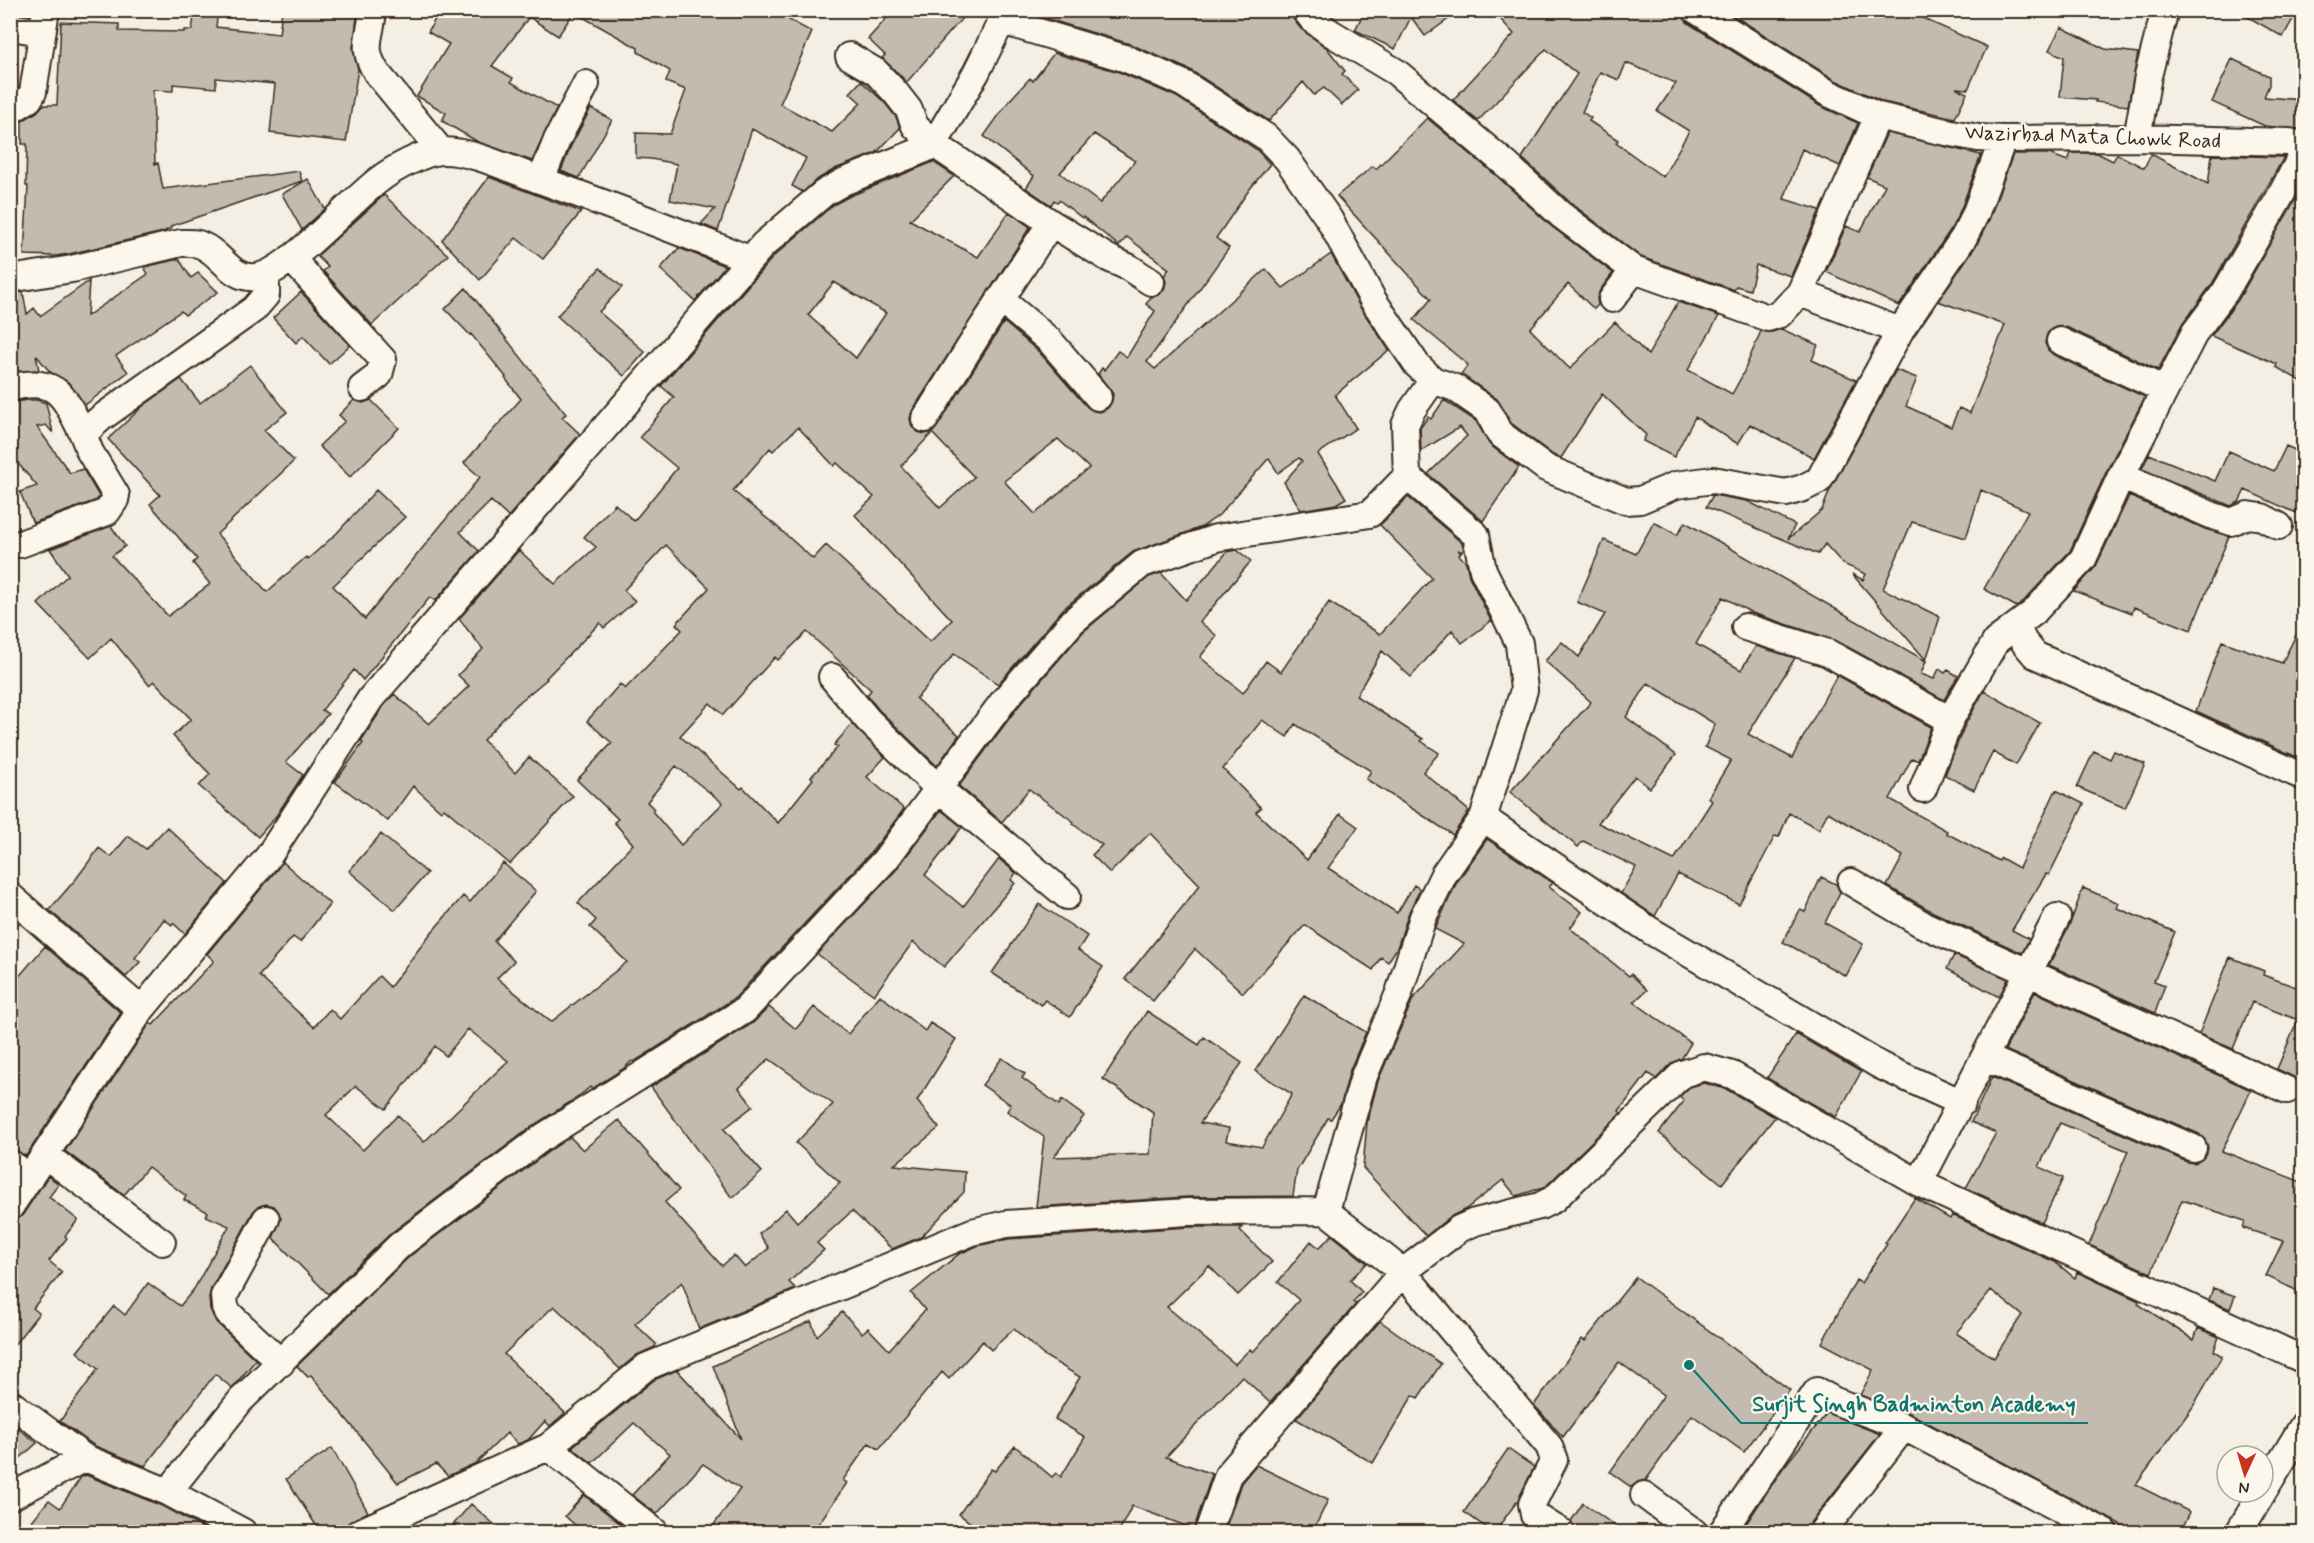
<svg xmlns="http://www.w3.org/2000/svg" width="2314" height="1543" font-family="Mynerve,sans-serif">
  <rect width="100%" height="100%" fill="#f3efe4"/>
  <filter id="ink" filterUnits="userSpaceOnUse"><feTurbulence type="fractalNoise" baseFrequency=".0167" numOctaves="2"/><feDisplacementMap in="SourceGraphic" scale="12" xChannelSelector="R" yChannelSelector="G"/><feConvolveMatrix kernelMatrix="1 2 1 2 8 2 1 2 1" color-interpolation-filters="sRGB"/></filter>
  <g filter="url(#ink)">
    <path fill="#c3bbb0" stroke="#3b2a1e" stroke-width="1.5" fill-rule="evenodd" d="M195,10H218L216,27L279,34L282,10H358L353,49L358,69L346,142L270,133L275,84L216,78V88L173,84V91L153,90L155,164L158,163L163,189L299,171L302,181L171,226V228L163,232L69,254L56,256L24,255L28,186H26L27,144H22V121L37,112L43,105H57L61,22L119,24V31L184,32V30H192Z
      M440,10H793L789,20L812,32L780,104L832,132L861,103L850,93L861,81L884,102L896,117L900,128L876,153L835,169L816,180L803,192L792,186L806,158L752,129L718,231L701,224L715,209L670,200L677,164L651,159L636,158V133L670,134L686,90L666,82L670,71L638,52V48L574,12L558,36L529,17L492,66L513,78L511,82L557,108L532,161L478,142L442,121L446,113L417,96L449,44L428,32Z
      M894,10H969L907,82L882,58L885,55L868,39Z
      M1031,10H1172L1195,17L1200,10H1290L1293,19L1301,29L1327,48L1345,71L1342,74L1358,90L1342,105L1324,88L1314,95L1303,82L1269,121L1190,70L1130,44L1051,20Z
      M1365,10H1461L1425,36L1411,17L1395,49L1355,30Z
      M1492,10H1681L1683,17L1688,23L1820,106L1858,123L1840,166L1802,149L1784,199L1820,210L1791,276L1756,265L1750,290L1736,286L1734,290L1641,257L1571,203L1522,158L1577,74L1546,49L1478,121L1453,100L1514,34ZM1626,63L1676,83L1657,111L1689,131L1663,177L1616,143L1618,140L1589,121L1591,118L1582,112L1600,72L1619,80Z
      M1725,10H1929L1924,19L1987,47L1968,89L1956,88L1967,93L1955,118L1883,102L1835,80Z
      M2236,10H2298L2283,37Z
      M2061,27L2105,49L2138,53L2128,106L2095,102L2096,100L2060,97L2064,57L2049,50Z
      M1054,53L1119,72L1177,97L1256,149L1270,164L1249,190L1216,238L1229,248L1147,362L1155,369L1266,269L1283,288L1331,254L1360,307L1389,350L1335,395L1356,428L1318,454L1346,498L1336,504L1301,510L1284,482L1302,461L1299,458L1278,473L1269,458L1219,515L1202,527L1133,552L1063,609L998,684L954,654L916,699L959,735L937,766L879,710L867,695L871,690L807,632L778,660L775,657L723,715L710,703L680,736L741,789L743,787L778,823L813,779L811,777L838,747L834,745L852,724L885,757L867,777L904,809L873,850L735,998L634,1062L632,1061L623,1069L592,1089L590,1087L578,1097L534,1125L391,1233L328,1294L273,1238L281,1219L278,1211L274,1206L266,1204L258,1207L253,1212L211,1289L209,1297L210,1309L216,1322L256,1360L232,1388L215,1374L145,1466L95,1446L60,1421L98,1369L77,1352L114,1306L125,1315L148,1283L180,1306L194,1289L229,1226L206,1216L208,1212L184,1200L186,1196L148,1167L124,1195L65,1151L150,1023L153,1025L214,961L207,954L283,862L330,904L300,942L293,937L259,976L314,1027L330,1009L340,1019L379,976L390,987L431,933L463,896L470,902L503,863L536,891L494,941L514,961L497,978L551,1022L627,962L590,927L596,920L578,903L633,844L614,822L618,819L577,780L612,743L587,721L620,684L625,689L682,630L676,624L709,588L666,545L624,590L635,601L604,628L600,623L546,678L547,679L517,704L483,740L515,773L529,757L573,796L510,864L444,808L441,811L413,786L388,821L335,782L363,743L361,741L383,707L394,694L429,724L469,686L458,675L483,649L459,619L519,550L555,584L596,547L584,537L615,504L634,521L677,468L640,437L674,397L661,386L774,256L833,205L850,196L933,162L954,176L910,220L978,257L1009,212L1030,227L912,411L910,419L912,427L918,432L925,434L933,432L937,427L1004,322L1039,352L1087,407L1094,411L1100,412L1108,408L1112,401L1113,394L1098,374L1102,368L1104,370L1118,351L1127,357L1155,311L1146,304L1151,297L1158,295L1164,290L1166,282L1164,276L1169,269L1127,237L1119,246L1083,217L1082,218L1059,200L1057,202L1054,200L1051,205L1026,188L1034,176L984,136L1009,101L1030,78L1033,81ZM1094,134L1135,161L1100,203L1060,173ZM834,282L886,313L856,358L808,315ZM798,427L834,466L837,463L874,497L855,515L952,620L930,642L826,545L813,559L774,524L733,491L770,448L773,451ZM932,433L974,477L940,508L901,466ZM1058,439L1089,468L1035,514L1004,481ZM676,766L723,803L681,845L652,811L654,809L647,802ZM468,1029L508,1061L424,1142L398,1115L363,1150L326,1115L356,1086L386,1109L435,1046L446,1056Z
      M2232,59L2269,76V85L2264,97L2304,100V130L2265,126L2212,102Z
      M591,108L612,120L579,178L561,171L571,146Z
      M1427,118L1498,177L1551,226L1613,273L1600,290L1597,298L1598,305L1594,309L1568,284L1530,329L1570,369L1615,322L1648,355L1678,302L1719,316L1688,370L1732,394L1742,376L1761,331L1772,332L1781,329L1818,345L1812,360L1856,380L1814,458L1750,424L1738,444L1695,417L1674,457L1643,441L1646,435L1602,394L1561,458L1553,455L1511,423L1497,399L1461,374L1468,365L1414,320L1431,299L1337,196L1373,166L1376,169Z
      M1887,133L1981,155L1961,209L1951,229L1899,306L1826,272L1846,226L1860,232L1885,185L1867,177Z
      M2071,153H2097L2113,161L2117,154L2144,168L2151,154L2208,184L2212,155L2284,157L2212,284L2182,325L2158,370L2066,327L2058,326L2051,329L2047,334L2045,343L2048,350L2054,355L2145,397L2107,470L2070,551L2023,602L2017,607L1984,589L2028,511L1981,490L1966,538L1912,522L1883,589L1940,617L1926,660L1852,574L1863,580L1866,574L1843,564L1825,544L1818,554L1706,507L1713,495L1747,501L1795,525L1788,539L1822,510L1830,490L1896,370L1917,378L1906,406L1951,427L1959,408L1970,413L2005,325L1938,301L1977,244L1989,220L2013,154H2049L2068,161Z
      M489,177L581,212L543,259L516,238L480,280L442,240Z
      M308,179L325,209L302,230L282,194Z
      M2304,184V383L2276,367L2277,364L2211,336L2238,300Z
      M384,195L448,255L372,325L323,271L328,267L317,256Z
      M679,248L725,266L695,301L660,269Z
      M179,259L191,278L198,273L218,292L185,315L181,311L116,356L128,372L85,405L68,382L50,372L36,355L39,370L10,372V294L23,292L27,314L34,308L40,316L89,281L87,316L148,274L144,267Z
      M600,268L622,287L599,312L645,352L624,376L557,316Z
      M466,288L566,414L562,417L580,434L508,517L491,501L460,532L479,551L435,601L430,597L363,680L354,670L322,710L328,714L286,762L303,775L276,816L258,837L199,786L210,774L173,736L191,719L154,681L149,685L111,638L90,658L38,604L68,575L50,549L111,526L125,546L112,556L168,616L210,584L193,563L197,559L150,504L160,495L108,439L143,406L181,379L200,403L250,365L287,412L264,430L294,461L217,534L267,592L306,557L308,559L337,533L376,490L405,517L333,586L365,619L480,477L464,463L521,399L505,378L506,377L471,334L470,335L445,309Z
      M301,292L350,345L329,364L303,336L296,343L273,318Z
      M28,400H37L46,403L53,433L46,425L37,427L70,473L83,469L99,496L97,500L33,523L20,492L37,486L10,454V403Z
      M354,400L363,403L371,400L399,428L350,477L319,446L345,421L339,415Z
      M1444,400L1476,421L1490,445L1519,467L1483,521L1428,474L1467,436L1460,427L1421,451L1420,428L1428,417L1431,419Z
      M2286,446L2304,454V498L2296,513L2245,490L2239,502L2231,506L2142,469L2149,454L2215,481L2229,451L2274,471Z
      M2129,496L2205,529L2229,536L2191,630L2134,607L2132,613L2074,591L2096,566Z
      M1408,497L1462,543L1464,549L1462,552L1458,550L1461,553L1459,555L1466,562L1469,576L1491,621L1462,643L1452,630L1411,677L1382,651L1356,696L1423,739L1421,741L1439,753L1423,772L1469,811L1453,835L1366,779L1371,771L1295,724L1287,737L1262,720L1223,769L1261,808L1256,812L1307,860L1340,814L1358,827L1328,868L1397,913L1414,885L1420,889L1409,912L1397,948L1388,962L1381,957L1373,970L1305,925L1243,993L1195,949L1153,1001L1125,979L1200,885L1150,833L1110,873L1092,855L1102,845L1073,824L1074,822L1029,789L1002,822L959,786L1017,708L1083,632L1149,577L1161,573L1186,600L1227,552L1237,550L1251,561L1200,622L1217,636L1200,657L1243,693L1266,661L1281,672L1329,602L1380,634L1432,578L1380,525Z
      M1654,522L1677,535L1685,522L1926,661L1921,674L1934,679L1939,669L1945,673L1948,670L1958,676L1944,700L1835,640L1752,613L1723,597L1696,644L1741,670L1756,646L1795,658L1748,734L1792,758L1837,675L1931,727L1918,761L1912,758L1890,799L1947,831L1946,833L1999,861L2001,858L2019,868L2056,790L2084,804L2049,875L2046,874L2012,930L2029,939L2022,953L1933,912L1887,886L1903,856L1828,812L1819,829L1789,813L1779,837L1775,836L1739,904L1678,874L1655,916L1621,893L1636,867L1583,841L1578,847L1510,792L1591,702L1545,661L1562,642L1579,657L1605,614L1577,602L1604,540L1636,554ZM1648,683L1715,724L1705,747L1731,760L1708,798L1712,801L1674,860L1598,823L1635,776L1650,788L1676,755L1626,717Z
      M2304,619V752L2301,759L2196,711L2222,641L2282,663Z
      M1984,691L2040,723L2016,765L1993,752L1974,790L1945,775L1964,727Z
      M2094,751L2110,759L2114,751L2145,764L2125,808L2077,787Z
      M941,810L962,827L925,875L963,907L999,859L1016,873L1011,880L1015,883L944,967L913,942L874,995L817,954L896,870Z
      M167,827L227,883L185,934L173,923L172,925L164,919L135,958L140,962L126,977L49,910L76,879L99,848L111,857L128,836L146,849Z
      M381,834L427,873L395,910L349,871Z
      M1487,839L1553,883L1549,887L1582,912L1570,928L1629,976L1631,974L1647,990L1634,1002L1691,1043L1682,1058L1672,1063L1656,1079L1648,1073L1619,1111L1621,1113L1545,1187L1516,1196L1503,1180L1466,1209L1450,1217L1426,1236L1363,1168L1367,1122L1378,1081L1413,999L1464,944L1435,929L1457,882Z
      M1821,877L1836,884L1840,892L1825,923L1863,944L1846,976L1783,942L1800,910L1805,912Z
      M2083,888L2119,903L2117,908L2175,932L2154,981L2165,985L2155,1013L2049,965L2070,924Z
      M1039,904L1087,936L1078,950L1103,967L1070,1017L1045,1000L1041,1005L992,973Z
      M45,946L121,1013L26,1156L10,1148V987Z
      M1954,955L2008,979L1999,997L1947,969Z
      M2230,957L2264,971L2263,975L2304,990V1087L2294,1077L2277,1069L2298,1020L2252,1002L2233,1049L2199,1034Z
      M2035,992L2251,1090L2222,1151L2304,1183V1294L2266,1276L2283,1241L2243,1228L2245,1221L2182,1200L2151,1273L2089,1245L2128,1151L2060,1123L2039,1167L2063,1178L2042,1223L1966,1188L1996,1133L1971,1122L1992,1077L2187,1162L2194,1163L2201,1160L2207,1153L2208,1147L2205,1140L2199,1134L2005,1050Z
      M880,995L925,1031L930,1023L956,1039L917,1101L939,1128L894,1165L965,1172L964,1192L921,1237L892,1249L852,1211L817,1243L824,1250L789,1282L795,1288L793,1290L699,1329L682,1282L635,1324L656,1344L655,1347L637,1355L620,1369L554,1306L504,1354L565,1413L550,1426L545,1421L528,1440L518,1444L507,1433L476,1463L448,1476L436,1464L398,1483L311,1375L308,1377L297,1366L410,1256L552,1149L570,1137L583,1150L619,1120L679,1190L665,1202L722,1266L734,1255L745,1268L769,1248L759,1234L786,1209L797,1222L840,1183L796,1143L833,1104L769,1059L739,1088L753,1106L724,1129L762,1172L732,1198L651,1087L753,1023L769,1007L796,1029L814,1007L848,1034Z
      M1304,995L1366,1032L1350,1070L1341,1104L1331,1119L1328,1118L1297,1170L1293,1196L1187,1197L1036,1207L1044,1137L1007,1111L1011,1105L982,1085L1002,1058L1025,1074L1022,1078L1059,1105L1062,1100L1084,1116L1054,1157L1150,1154L1153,1112L1103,1079L1147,1011L1199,1045L1204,1037L1242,1063L1200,1123L1229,1128L1226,1141L1262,1147L1292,1094L1255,1071Z
      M1796,1034L1861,1072L1836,1117L1767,1078Z
      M1704,1083L1726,1089L1775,1117L1722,1184L1659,1133L1684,1101L1679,1097L1690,1087Z
      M48,1176L59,1184L49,1197L78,1220L65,1236L67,1238L49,1261L62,1272L33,1308L39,1313L10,1350V1222L22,1216Z
      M1915,1198L1950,1219L1952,1215L2055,1262L2075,1278L2077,1272L2139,1301L2138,1304L2194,1340L2198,1328L2219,1337L2214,1351L2222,1356L2192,1408L2136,1485L2190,1512L2180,1533H2137L1911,1414L1860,1395L1873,1370L1822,1343L1856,1280L1861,1283L1887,1244L1885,1243ZM1991,1290L2022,1315L1994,1358L1956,1333Z
      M1189,1227H1242L1240,1230L1272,1262L1238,1295L1209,1266L1167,1307L1235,1364L1250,1349L1253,1352L1299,1300L1278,1282L1311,1241L1319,1248L1332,1235L1367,1263L1350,1280L1362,1292L1353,1302L1356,1304L1270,1403L1242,1376L1166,1457L1212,1474L1194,1529L1132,1506L1118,1533H984L959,1514L991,1469L995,1471L1015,1446L1052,1477L1056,1473L1061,1477L1085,1437L1055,1419L1080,1377L1043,1355L1014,1329L991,1350L983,1341L949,1379L942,1372L879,1449L869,1443L843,1480L847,1483L812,1533H708L740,1489L703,1464L657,1514L632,1495L670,1454L634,1423L592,1463L572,1447L654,1380L677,1370L741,1439L713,1366L811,1321L817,1336L842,1312L862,1333L868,1328L889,1350L925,1310L911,1293L959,1254L977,1246L1008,1239Z
      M1636,1277L1790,1390L1744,1452L1692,1415L1646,1480L1638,1482L1631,1487L1610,1472L1664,1395L1619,1362L1563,1437L1534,1405L1582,1339L1585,1341Z
      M2213,1288L2235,1296L2230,1309L2209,1300Z
      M1380,1321L1441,1364L1418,1398L1413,1395L1373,1463L1296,1419Z
      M1827,1413L1880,1434L1810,1523L1806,1533H1740L1783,1468Z
      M10,1422L37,1443L10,1467Z
      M332,1448L368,1512L348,1523L345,1533H321L286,1479Z
      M1508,1449L1534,1467L1518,1500L1494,1533L1464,1512Z
      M1256,1465L1328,1500L1312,1533H1224L1241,1483Z
      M86,1475L162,1506L212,1533H22L49,1500L60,1508L81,1477Z
      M584,1495L632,1533H584L565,1516Z
      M1583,1503L1625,1533H1576L1571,1521Z
      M471,1504L504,1533H446Z"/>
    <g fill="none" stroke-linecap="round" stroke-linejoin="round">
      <defs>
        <path id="street" d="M373,10C371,38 360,47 377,73L441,151
          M1305,10L1313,20L1331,33L1396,72L1508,166L1561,215L1634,270L1768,318L1780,314L1800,293L1878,116
          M1696,10L1828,93L1878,116L1941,131L1978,138L2003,139L2137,138L2289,142L2304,145
          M1002,21L1124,58L1153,70L1184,84L1266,137L1287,159L1329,219L1373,300L1417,365L1433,380L1455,388L1488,411L1499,433L1546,468L1626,501L1640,500L1676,485L1713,480L1786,493L1803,488L1819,480L1900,331L1964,237L1975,215L2003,139
          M10,27L42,32
          M849,56L876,72L895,92L909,110L915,126L934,144L1051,223L1108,258L1128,267L1151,282
          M10,111L29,99L33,92L46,10
          M2137,138L2148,76L2165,10
          M541,180L557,140L586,84
          M291,258L383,360L379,375L362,388
          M10,279L72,269L181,243C189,243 196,242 203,246C222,254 231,280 256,277C288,273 350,201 380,179C393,169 424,152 441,151C471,150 509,169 537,179C608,204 679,232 749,259
          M1800,293L1900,331
          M1000,299L1050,341L1098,397
          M1612,299L1634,270
          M2060,341L2165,390
          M10,388C58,375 64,397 83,434
          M925,419L980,331L1051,223
          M2121,476L2211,515L2231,522L2248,515L2262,517L2279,526
          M20,544L107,512L115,500L116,495L90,452L83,434L101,418L254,309L266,295V275
          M2016,626L2024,642L2035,655L2304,777
          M1745,627L1828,653L1950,720
          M832,677L868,720L938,788L1067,896
          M1923,789L1950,720L1996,641L2033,613L2083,559L2121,476L2195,332L2225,292L2280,197L2304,151
          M1483,818L1651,931L1881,1066L1962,1103
          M1851,882L1922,924L2287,1090
          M10,896L141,1010
          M1986,1058L2193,1148
          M45,1155L162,1242
          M10,1163L30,1178
          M1919,1183L2057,917
          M10,1207L141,1010L268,857L371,698L763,245L824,193L843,182L923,150L934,144L976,73L1007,10
          M1326,1211L1364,1076L1399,993L1423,917L1444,874L1483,818L1524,690L1519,643L1483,570L1476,535L1407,476
          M266,1219L224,1296L225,1307L229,1314L281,1363
          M10,1403L85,1458L168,1492L243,1532
          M548,1447L655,1532
          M168,1492L241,1400L400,1245L543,1137L745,1010L885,860L1005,699L1073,621L1142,564L1216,538L1370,514L1407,476L1405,425L1412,410L1433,380
          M2263,1492L2304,1424
          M1644,1495L1694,1532
          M10,1497L85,1458
          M360,1532L548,1447L646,1367L972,1232L1006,1224L1188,1212L1326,1211L1403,1272L1549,1446L1554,1460L1532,1504L1534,1515L1561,1532
          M1208,1532L1228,1475L1403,1272L1459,1229L1475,1222L1540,1206L1554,1199L1682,1074L1704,1067L1732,1075L1919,1183L2304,1360
          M1722,1532L1817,1391L1835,1401L1904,1427L2104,1532
          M1822,1532L1904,1427
          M2239,1532L2263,1492"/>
      </defs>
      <use href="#street" stroke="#3b2a1e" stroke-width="30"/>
      <use href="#street" stroke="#fbf7ec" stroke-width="26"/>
    </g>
  </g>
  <g text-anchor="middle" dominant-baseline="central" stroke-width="4.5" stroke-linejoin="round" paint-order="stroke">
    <g font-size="21" fill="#3b2a1e" stroke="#fbf7ec">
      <text transform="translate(2093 137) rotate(2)">Wazirbad Mata Chowk Road</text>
    </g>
  </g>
  <path fill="none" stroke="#0f766e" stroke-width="2" d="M1689 1365L1741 1423H2088"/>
  <circle fill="#0f766e" stroke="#fbf7ec" stroke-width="2" cx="1689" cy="1365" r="6"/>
  <g font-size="22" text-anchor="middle" font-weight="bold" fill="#0f766e" stroke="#fbf7ec" stroke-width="4.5" stroke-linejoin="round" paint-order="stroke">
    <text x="1914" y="1411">Surjit Singh Badminton Academy</text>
  </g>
  <rect width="2314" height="1543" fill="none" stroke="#fbf7ec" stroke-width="36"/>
  <rect x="18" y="18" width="2278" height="1507" fill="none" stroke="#3b2a1e" stroke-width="2" filter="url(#ink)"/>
  <g transform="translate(2245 1474) rotate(184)"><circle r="28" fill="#fbf7ec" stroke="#aea59a" stroke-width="1.5"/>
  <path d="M0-4.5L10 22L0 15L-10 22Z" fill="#c8321e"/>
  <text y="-9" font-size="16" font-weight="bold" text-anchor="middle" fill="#3b2a1e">N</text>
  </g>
</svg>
